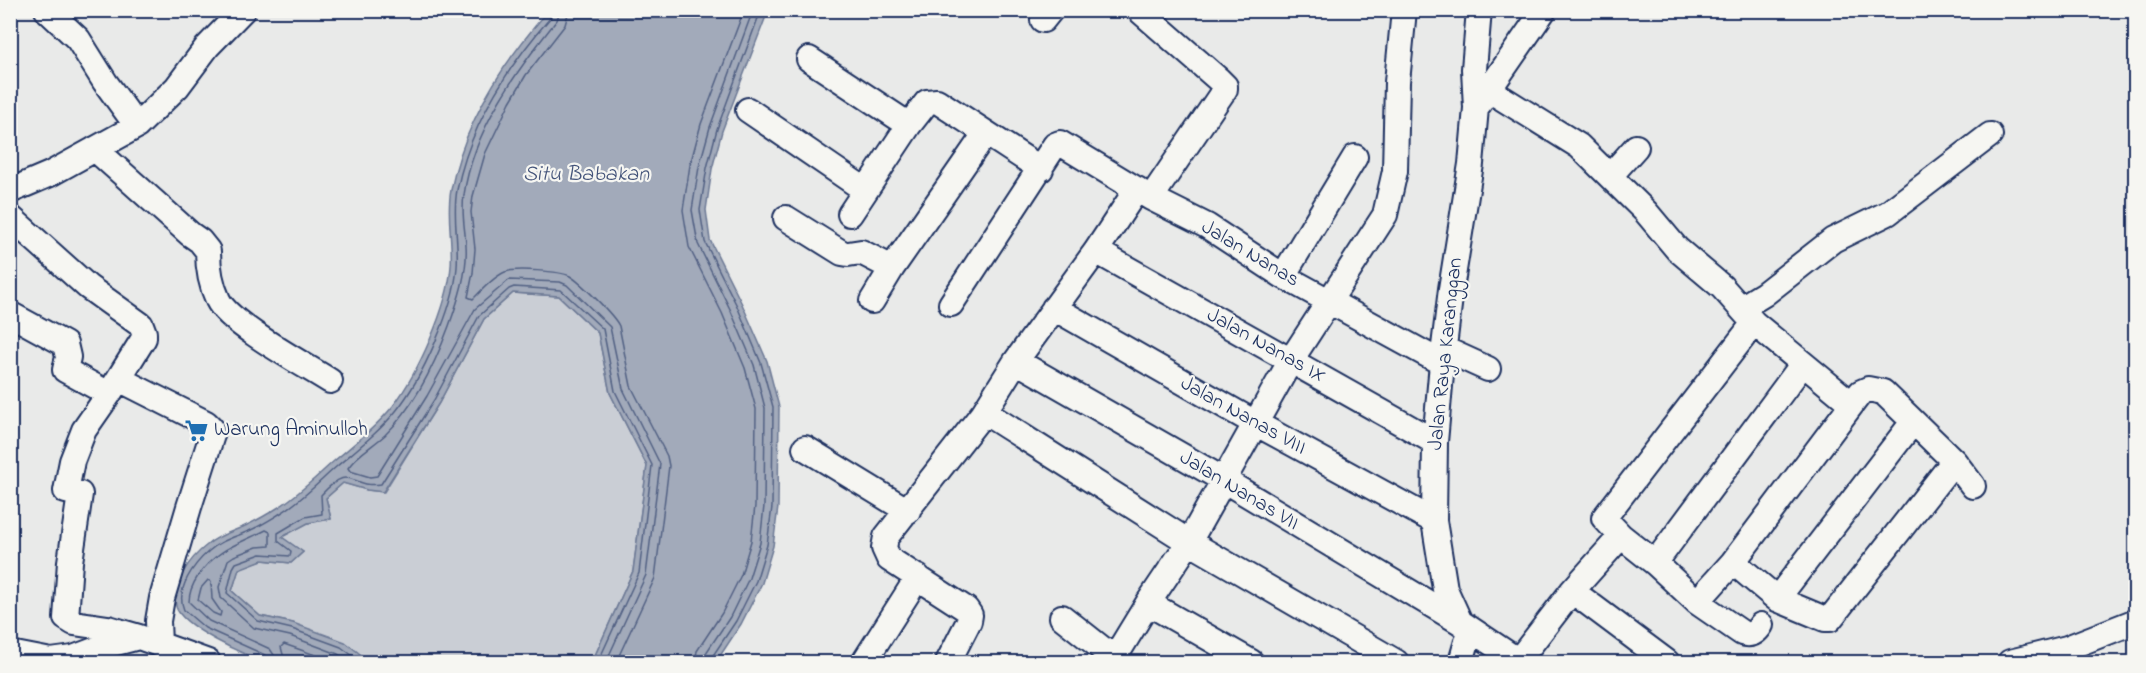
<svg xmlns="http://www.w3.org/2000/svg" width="2146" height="673" font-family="'Indie Flower',sans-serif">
  <rect width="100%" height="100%" fill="#e9eae9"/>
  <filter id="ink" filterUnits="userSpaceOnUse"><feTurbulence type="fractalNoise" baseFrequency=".0167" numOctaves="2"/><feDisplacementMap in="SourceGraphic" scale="12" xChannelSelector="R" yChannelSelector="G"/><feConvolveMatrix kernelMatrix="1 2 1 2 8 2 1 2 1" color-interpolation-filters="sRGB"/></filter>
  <g filter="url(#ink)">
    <path fill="#caced5" stroke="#727e9a" stroke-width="1.5" d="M513,293L559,296L598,333L610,393L647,466L633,571L592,662H368L365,658L293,623L260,616L232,591L239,568L262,560L291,563L303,552L281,537L308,523L331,519L326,498L343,483L367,490L384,492L439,403L484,319Z"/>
    <path fill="#a2aaba" stroke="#6c7995" stroke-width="1.5" d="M548,11H768L722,131L712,169L706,210L710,240L742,304L767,361L779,407L778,507L773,546L762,583L741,624L716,662H592L633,571L647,466L610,393L598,333L559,296L513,293L484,319L439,403L383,492L367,490L343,483L326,498L331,519L308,523L282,537L303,552L291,563L262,560L239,569L232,591L260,616L293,623L345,642L365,658L368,662C344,662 320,662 296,662C287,662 276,664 268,662C248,658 180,626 176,606C171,584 190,558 207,545C218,535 232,532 245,526C256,521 268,514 279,507C298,495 316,477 334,461C354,444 376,427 393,406C418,373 448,307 451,266C453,240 446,215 451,190C464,123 504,61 548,11Z"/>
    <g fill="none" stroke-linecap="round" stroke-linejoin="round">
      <path stroke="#516083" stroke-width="1.5" d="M560,10L557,20C517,70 473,130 464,195C461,213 465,228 466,245C468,272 458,301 449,326C435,364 415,406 385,435C373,446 356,455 348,468L350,471L370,477L377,476L427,396L475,309L509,280L560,282L567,285L610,327L623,389L660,464L646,575L606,662
        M569,10L565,25L526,75L510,102L485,154L473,196L471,212L475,249L473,273L468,297L473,299C482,290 493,277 505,272C515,268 560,271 570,276C580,282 614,315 619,326L631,386L667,456L669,466L655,578L616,662
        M208,580L211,582L212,599L221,612L220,616L213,613L198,600L201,588Z
        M268,662L265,655L205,628L184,610C175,589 194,564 209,551C221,540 235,537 249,531C260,526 271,519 281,513C301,501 319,482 336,467C357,449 379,432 396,411C422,379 454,308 457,267C459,241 452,216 457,190C470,125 508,66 551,17L552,10
        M276,662L274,655L270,649L209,621L189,602C189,592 192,585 198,576C216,549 239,544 266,530L270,532V546L257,547L234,556L228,560L219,587L221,598L254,628L290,636L338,654L349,662
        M285,662L281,647L284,644L335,662
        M361,662L341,647L292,629L258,621L227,593L233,568L236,563L261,554L290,556L291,551L278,541V533L305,517L322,514L321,495C352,461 349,489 381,484L434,400L479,316L509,289L514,287L561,290L603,329L615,391L652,465L639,573L598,662
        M695,662L697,651L722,613L741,575L751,541L755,506L756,409L745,368L722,313L689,247L683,210L690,165L701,124L744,10
        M704,662L706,653L730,617L749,578L760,543L764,506L765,408L754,365L730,309L698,244L692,210L699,167L710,127L753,10
        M712,662V657L736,621L756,581L767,545L772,507L773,407L761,363L737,306L705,242L700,210L707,168L717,129L761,10"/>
      <defs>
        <path id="minor" d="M47,10L78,39L105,82L137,126
          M1139,10L1218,79L1225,86V89L1151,198
          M1479,10L1474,69L1476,108L1471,164L1451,289L1442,363L1435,442L1434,521L1445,589L1460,622L1520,662
          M1043,20L1051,10
          M809,59L909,125
          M1489,90L1579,146L1646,212L1677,249L1722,287L1754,323L1852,404
          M1479,104L1544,10
          M748,110L865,190
          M95,149L190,234L200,241L208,251C208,267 211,285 218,300C229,324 305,365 330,381
          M1610,176L1636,147
          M10,191L50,174L137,126L177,87L207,47L243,10
          M850,214L909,125L927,102L937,101L1041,169
          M10,217L88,287L141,325L144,333V338L109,394L84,430L72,461L66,491L80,494L70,562L66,618L74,623L108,628L139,637
          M786,218L842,253L848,254L861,252L892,268
          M1096,251L1435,442
          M1283,276L1355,157
          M872,301L892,268L985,134
          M951,304L1055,145L1060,143L1151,198L1207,226L1283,276L1442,363
          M1054,308L1255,423L1434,521
          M1741,308L1764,294L1833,240L1888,213L1990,135
          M10,314L65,344L68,357L65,370L109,394
          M1754,323L1604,518L1621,536L1655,563L1697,602L1742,633C1751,636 1756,633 1761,625
          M1444,349L1488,369
          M1016,361L1210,472L1460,622
          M119,379L206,423L211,428L212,435L189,507L162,598L158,621L159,644
          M984,412L1189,542L1396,662
          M805,448L908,511
          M1733,562L1777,599L1825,619H1830L1954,461
          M1655,563L1802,365
          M1572,591L1667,662
          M1777,599L1913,422
          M1697,602L1733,562L1861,392L1868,389L1883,392L1954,461L1973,486
          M1148,603L1251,662
          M1062,617L1119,662
          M10,653L51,661L73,658L105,646L139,637L208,662
          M1518,661L1572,591L1621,536
          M864,662L918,577
          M948,662L969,621L970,615L966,609L889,559L884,548L886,537L984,412L1016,361L1096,251L1137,189
          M1112,662L1148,603L1189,542L1291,360L1385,215L1395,171L1397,82L1404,10
          M1461,662L1470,631
          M2010,662L2067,648L2136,621"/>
      </defs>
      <use href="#minor" stroke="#1b2f5e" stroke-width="28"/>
      <use href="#minor" stroke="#f6f6f2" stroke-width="24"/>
    </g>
  </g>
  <defs>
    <symbol id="supermarket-bare" viewBox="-9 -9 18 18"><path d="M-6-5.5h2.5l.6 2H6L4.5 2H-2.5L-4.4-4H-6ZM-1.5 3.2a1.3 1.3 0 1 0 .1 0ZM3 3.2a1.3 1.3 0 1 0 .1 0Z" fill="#1f6fb2" stroke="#f6f6f2" stroke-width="2.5" paint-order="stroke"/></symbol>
  </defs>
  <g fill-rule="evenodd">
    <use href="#supermarket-bare" x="180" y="414" width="33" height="33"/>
  </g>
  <g text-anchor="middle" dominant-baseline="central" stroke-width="4.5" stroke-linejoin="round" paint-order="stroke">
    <g font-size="21" fill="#1b2f5e" stroke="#f6f6f2">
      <text transform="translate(1250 254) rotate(31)">Jalan Nanas</text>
      <text transform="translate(1266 346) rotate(29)">Jalan Nanas IX</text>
      <text transform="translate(1446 354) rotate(-84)">Jalan Raya Karanggan</text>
      <text transform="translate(1243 416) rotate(29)">Jalan Nanas VIII</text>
      <text transform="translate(1239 491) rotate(31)">Jalan Nanas VII</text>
    </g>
    <g font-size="21" fill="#1b2f5e" stroke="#f6f6f2" text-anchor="start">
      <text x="214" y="430">Warung Aminulloh</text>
    </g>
    <g font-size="22" font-style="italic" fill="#44547a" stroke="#f6f6f2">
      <text x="586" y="175">Situ Babakan</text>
    </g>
  </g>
  <rect width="2146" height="673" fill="none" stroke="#f6f6f2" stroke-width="36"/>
  <rect x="18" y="18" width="2110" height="637" fill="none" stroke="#1b2f5e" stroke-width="2" filter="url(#ink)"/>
</svg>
